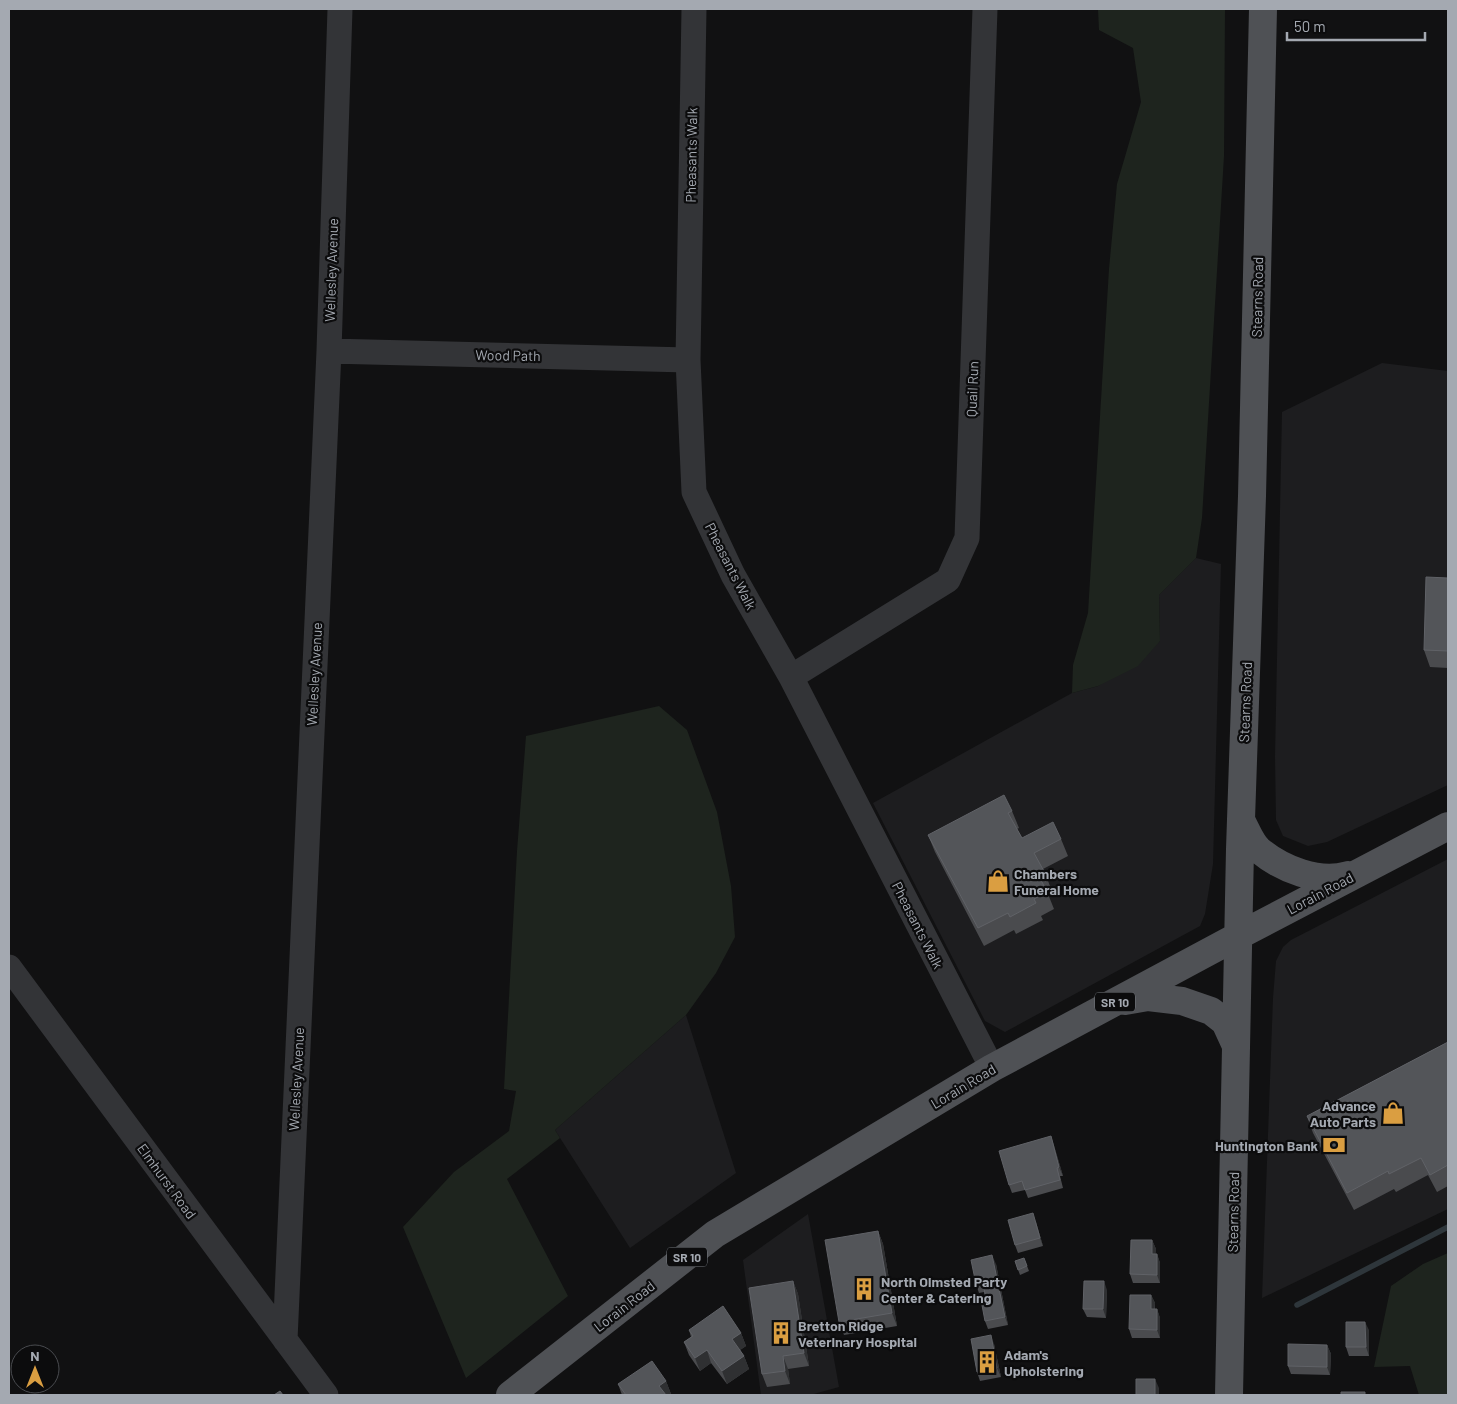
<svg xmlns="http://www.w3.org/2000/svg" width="1457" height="1404" font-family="Barlow,sans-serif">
  <rect width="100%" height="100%" fill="#111112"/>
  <path fill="#1d1d1f" d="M1382,363L1448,371V785L1327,842L1308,846L1283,836L1276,820L1275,757L1282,412Z
    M1196,558L1221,564L1213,864L1205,914L1200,926L1005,1032L985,1021L873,803L1072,693L1098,686L1160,641L1159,595Z
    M1448,859V1209L1262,1298L1273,998L1276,961L1283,947L1291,940Z
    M686,1015L736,1173L630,1248L555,1130Z
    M808,1214L839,1387L810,1395H761L743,1260Z"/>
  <path fill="#1e241e" d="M1098,9H1225L1224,156L1202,518L1196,558L1159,595L1160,641L1138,666L1098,686L1072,693L1073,665L1088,613L1109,269L1117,184L1141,102L1133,48L1099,30Z
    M659,706L687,730L717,812L731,886L735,937L716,973L686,1015L555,1130L560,1138L507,1179L568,1296L466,1378L403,1227L454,1172L509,1131L516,1091L504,1089L517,851L526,736Z
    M1448,1253V1395H1419L1410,1366L1374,1367L1391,1286L1423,1264Z"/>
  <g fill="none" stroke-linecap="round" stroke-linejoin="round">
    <path stroke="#2e363b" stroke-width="5.5" d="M1297,1305L1448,1227"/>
    <path stroke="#333437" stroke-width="25" d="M694,9L688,360L694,492L733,575L791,677L992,1068
      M329,351L688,360
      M791,677L948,580L967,538L985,9
      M9,967L326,1395
      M285,1340L329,351L340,9"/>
    <path stroke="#4f5155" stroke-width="28" d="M1241,820C1246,829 1251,843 1259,850C1282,869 1319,884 1348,875
      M1125,1001L1148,997L1182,1001L1211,1011L1225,1022L1236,1046
      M510,1395L715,1234L992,1068L1238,936L1448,826
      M1229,1395L1240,849L1252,496L1263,9"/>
  </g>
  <path fill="#4a4b4e" d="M1448,578V668L1430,667L1424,650Z
    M1012,811L1019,828L1017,829L1022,838L1061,839L1068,856L1043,869L1046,875L1052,892L1048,894L1054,909L1041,916L1043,920L1016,934L1014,930L984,946L935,852L928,835Z
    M1448,1042V1186L1437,1192L1428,1175L1396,1192L1394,1189L1354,1210L1313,1133L1307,1116Z
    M1051,1136L1063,1176H1060L1063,1188L1028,1198L1025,1190L1012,1193L1009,1185Z
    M1036,1222L1043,1246L1018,1253L1015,1245Z
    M878,1231L883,1244L897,1326L844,1335L839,1322Z
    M1152,1240L1156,1249L1155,1254H1157L1160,1263V1283H1133L1130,1274Z
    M1024,1258L1029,1271L1020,1275L1015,1261Z
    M996,1264L1008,1325L988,1329L985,1321L986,1299L984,1292L979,1293L976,1284Z
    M793,1281L798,1294L809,1366L788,1369L790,1384L767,1387L762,1374Z
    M1107,1290L1106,1318L1087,1317L1083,1309Z
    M1151,1295L1155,1303V1309H1157L1160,1318V1338H1132L1129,1329Z
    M689,1330L741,1333L746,1346L740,1350L744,1356L749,1369L727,1384L711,1363L700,1371L689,1355L684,1342L691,1337Z
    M1369,1330V1356H1349L1346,1347Z
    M994,1344L1001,1377L980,1381L977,1372Z
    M1327,1345L1331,1354L1330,1375L1291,1374L1288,1366Z
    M666,1381L671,1394L669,1395H622L618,1384Z"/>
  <path fill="#2f3032" d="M1051,1136L1054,1145L1063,1176L1059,1167Z
    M1033,1213L1036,1222L1043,1246L1040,1238Z
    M878,1231L883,1244L897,1326L892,1313Z
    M1152,1240L1156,1249L1155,1263L1152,1254Z
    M1157,1254L1160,1263V1283L1157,1275Z
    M992,1255L996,1264L1008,1325L1005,1317Z
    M793,1281L798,1294L809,1366L804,1353Z
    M1104,1281L1107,1290L1106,1318L1103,1309Z
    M1151,1295L1155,1303L1154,1318L1151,1309Z
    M1157,1309L1160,1318V1338L1157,1330Z
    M1365,1322L1369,1330V1356L1366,1347Z
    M741,1333L746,1346L737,1352L732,1339Z
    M991,1335L994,1344L1001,1377L997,1368Z
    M1327,1345L1331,1354L1330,1375L1327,1367Z
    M707,1350L711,1363L700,1371L695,1358Z
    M744,1356L749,1369L727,1384L722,1371Z
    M783,1356L788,1369L790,1384L785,1371Z
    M1155,1379L1159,1388V1395H1155Z
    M666,1381L671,1394L669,1395H662L659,1386Z"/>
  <path fill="#535559" stroke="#606267" d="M1426,577L1448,578V651L1424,650Z
    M1004,795L1012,811L1008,813L1022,838L1053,822L1061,839L1034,853L1046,875L1040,878L1047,892L1034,899L1036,903L1010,917L1008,913L978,928L928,835Z
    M1448,1042V1165L1430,1175L1421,1158L1389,1174L1388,1171L1347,1193L1307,1116Z
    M1051,1136L1059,1167L1057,1168L1060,1180L1025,1190L1022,1181L1009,1185L999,1151Z
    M1033,1213L1040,1238L1015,1245L1008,1220Z
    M878,1231L892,1313L839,1322L825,1240Z
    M1131,1240H1152V1254H1157V1275L1130,1274Z
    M992,1255L1005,1317L985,1321L981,1300L986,1299L983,1283L976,1284L971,1260Z
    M1024,1258L1027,1266L1018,1270L1015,1261Z
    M793,1281L804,1353L783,1356L785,1371L762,1374L749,1288Z
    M1084,1281H1104L1103,1309H1083Z
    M1130,1295H1151V1309H1157V1330L1129,1329Z
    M723,1306L741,1333L732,1339L744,1356L722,1371L707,1350L695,1358L684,1342L693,1336L689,1330Z
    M1346,1322H1365L1366,1347H1346Z
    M991,1335L997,1368L977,1372L971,1339Z
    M1288,1344L1327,1345V1367L1288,1366Z
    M652,1361L666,1381L659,1386L666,1395H626L618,1384Z
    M1136,1379H1155V1395H1136Z
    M280,1391L283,1395H274Z
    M1341,1392H1365V1395H1341Z"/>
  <defs>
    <symbol id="shop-bare" viewBox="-9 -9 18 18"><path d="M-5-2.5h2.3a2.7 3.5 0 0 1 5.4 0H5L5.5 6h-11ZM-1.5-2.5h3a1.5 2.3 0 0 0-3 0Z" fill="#da9e41" stroke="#0c0c0d" stroke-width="2.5" paint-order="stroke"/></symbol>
    <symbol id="bank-bare" viewBox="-9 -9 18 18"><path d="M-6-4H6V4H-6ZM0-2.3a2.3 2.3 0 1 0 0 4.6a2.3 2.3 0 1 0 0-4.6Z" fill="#da9e41" stroke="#0c0c0d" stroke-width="2.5" paint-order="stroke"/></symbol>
    <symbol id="building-bare" viewBox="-9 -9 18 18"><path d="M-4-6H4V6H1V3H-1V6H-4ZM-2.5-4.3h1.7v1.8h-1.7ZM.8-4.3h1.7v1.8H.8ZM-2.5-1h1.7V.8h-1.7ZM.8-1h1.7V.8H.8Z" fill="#da9e41" stroke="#0c0c0d" stroke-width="2.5" paint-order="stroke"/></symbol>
  </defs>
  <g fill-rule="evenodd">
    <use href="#shop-bare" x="982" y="865" width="32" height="32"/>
    <use href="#shop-bare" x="1377" y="1097" width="32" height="32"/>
    <use href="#bank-bare" x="1318" y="1129" width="32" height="32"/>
    <use href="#building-bare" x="848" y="1273" width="32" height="32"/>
    <use href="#building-bare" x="765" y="1317" width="32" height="32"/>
    <use href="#building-bare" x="971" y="1346" width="32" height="32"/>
  </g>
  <g text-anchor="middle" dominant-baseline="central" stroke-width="4.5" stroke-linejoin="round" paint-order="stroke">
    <g fill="#0c0c0d" stroke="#767a80" stroke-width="1">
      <rect x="1095" y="992.5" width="40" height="19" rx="4"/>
      <rect x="667" y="1247.5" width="40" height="19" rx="4"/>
    </g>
    <g font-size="12" font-weight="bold" fill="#a4a9b1">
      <text x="1115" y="1002">SR 10</text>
      <text x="687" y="1257">SR 10</text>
    </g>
    <g font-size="14" fill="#a4a9b1" stroke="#0c0c0d">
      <text transform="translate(691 155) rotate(-89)">Pheasants Walk</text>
      <text transform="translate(331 270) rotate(-88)">Wellesley Avenue</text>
      <text transform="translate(1257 297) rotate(-89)">Stearns Road</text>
      <text transform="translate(508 355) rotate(1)">Wood Path</text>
      <text transform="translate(972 389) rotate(-88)">Quail Run</text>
      <text transform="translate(731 566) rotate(63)">Pheasants Walk</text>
      <text transform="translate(314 674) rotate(-87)">Wellesley Avenue</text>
      <text transform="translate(1245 702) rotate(-88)">Stearns Road</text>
      <text transform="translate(1320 893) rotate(-28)">Lorain Road</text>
      <text transform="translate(918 925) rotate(63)">Pheasants Walk</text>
      <text transform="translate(296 1079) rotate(-87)">Wellesley Avenue</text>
      <text transform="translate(963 1086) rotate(-31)">Lorain Road</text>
      <text transform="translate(167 1181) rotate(54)">Elmhurst Road</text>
      <text transform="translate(1233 1212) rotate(-89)">Stearns Road</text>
      <text transform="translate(624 1306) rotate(-38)">Lorain Road</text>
    </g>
    <g font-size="14" font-weight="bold" fill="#a4a9b1" stroke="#0c0c0d" text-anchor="start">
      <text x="1014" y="873">Chambers<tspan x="1014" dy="16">Funeral Home</tspan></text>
      <text x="1376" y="1105" text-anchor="end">Advance<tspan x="1376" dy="16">Auto Parts</tspan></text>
      <text x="1318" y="1145" text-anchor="end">Huntington Bank</text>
      <text x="881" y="1281">North Olmsted Party<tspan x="881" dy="16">Center &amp; Catering</tspan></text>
      <text x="798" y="1325">Bretton Ridge<tspan x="798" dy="16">Veterinary Hospital</tspan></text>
      <text x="1004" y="1354">Adam's<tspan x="1004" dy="16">Upholstering</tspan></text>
    </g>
  </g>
  <rect width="1457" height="1404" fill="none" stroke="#a4a9b1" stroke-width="20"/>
  <g transform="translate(35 1369)"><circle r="24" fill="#0c0c0d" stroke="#494b4f"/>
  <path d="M0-4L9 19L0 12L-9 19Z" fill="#da9e41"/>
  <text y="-8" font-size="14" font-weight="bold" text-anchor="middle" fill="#a4a9b1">N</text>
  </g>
  <path d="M1287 32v8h138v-8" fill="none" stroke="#a4a9b1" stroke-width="2.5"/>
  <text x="1294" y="32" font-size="15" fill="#a4a9b1" stroke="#0c0c0d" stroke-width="4" paint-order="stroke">50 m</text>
</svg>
